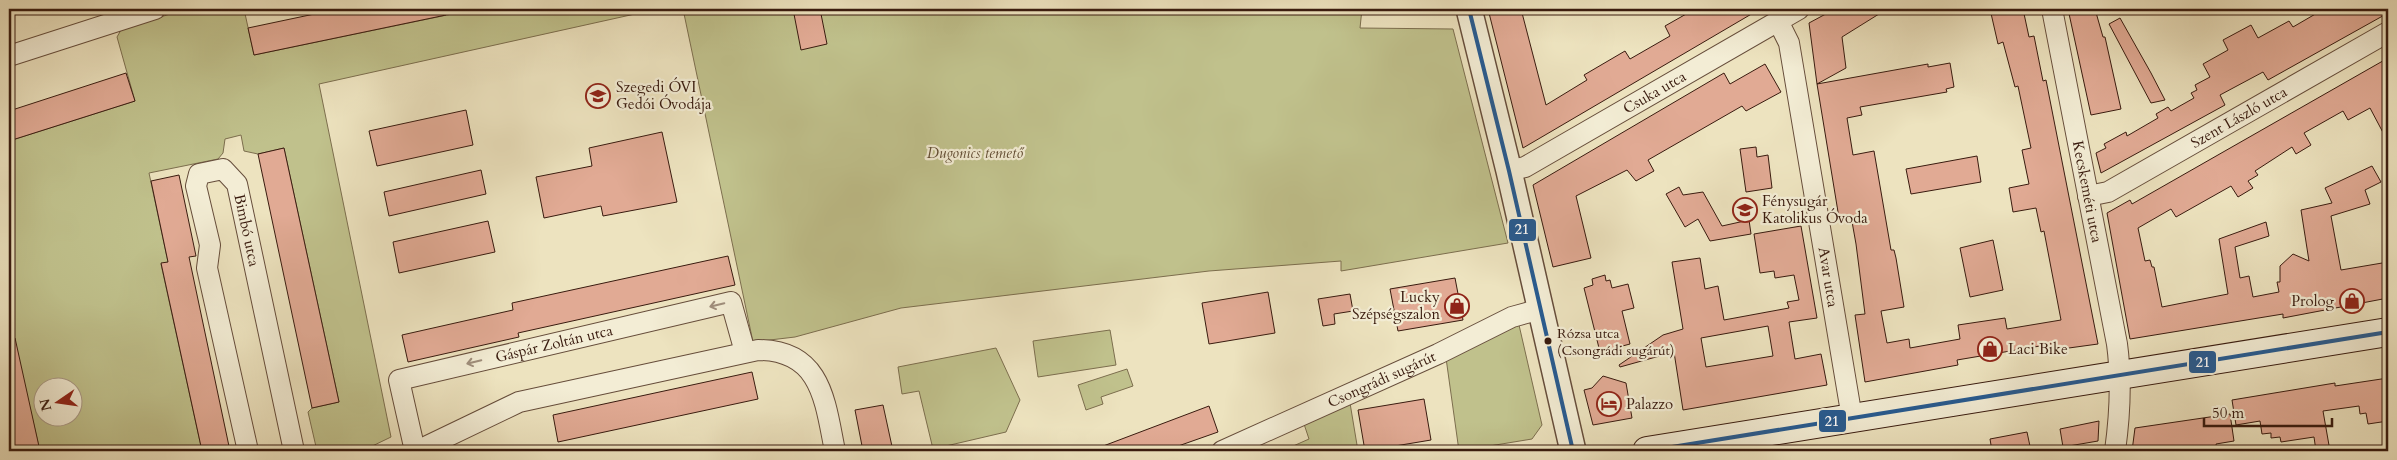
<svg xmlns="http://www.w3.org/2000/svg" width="2397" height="460" font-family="Cardo,serif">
  <rect width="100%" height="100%" fill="#ede3bf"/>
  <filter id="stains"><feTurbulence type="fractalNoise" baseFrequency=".004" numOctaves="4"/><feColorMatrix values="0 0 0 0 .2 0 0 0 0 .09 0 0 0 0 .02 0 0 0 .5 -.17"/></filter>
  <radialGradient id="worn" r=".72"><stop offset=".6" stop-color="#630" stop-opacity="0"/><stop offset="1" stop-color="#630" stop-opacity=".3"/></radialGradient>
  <path fill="#c0c18c" stroke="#7c6e4e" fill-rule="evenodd" d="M185,9H244L254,55L476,9H643L644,12L319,84L391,437L362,451H317L308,412L312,408L339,402L284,148L258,154L244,151L241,135L225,139L223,153L218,159L149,173L168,262L161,264L202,451H40L9,319V141L135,101L117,37L121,30ZM42,388H72V418H42Z
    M683,9H1362L1360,28L1453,29L1508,243L1341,271V261L1209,271L901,308L795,337L753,342Z
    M1519,325L1542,425L1532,439L1459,451L1446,358Z
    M1110,330L1116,365L1038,377L1033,341Z
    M996,348L1020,400L1006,432L933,449L919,391L902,394L898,367Z
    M1127,369L1133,386L1101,397L1103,404L1086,410L1078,385Z
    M1350,403L1358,451H1282L1309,439L1304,424Z"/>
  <path fill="#e1aa94" stroke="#391b0f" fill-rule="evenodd" d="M338,9H446V15L254,55L248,28Z
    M793,9H820L827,44L801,50Z
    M1488,9H1521L1546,105L1587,80L1584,75L1625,51L1630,59L1670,36L1665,26L1695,9H1760L1523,148Z
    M1835,9H1887L1842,37L1846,68L1817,84L1809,23Z
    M1990,9H2023L2029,37L2034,36L2043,81L2046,80L2098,344L2047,351L2046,345L1957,360L1958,365L1865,382L1855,315L1865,314L1856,244L1851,216L1839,218L1817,84L1928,64V67L1950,63L1954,87L1946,89L1947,92L1860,107L1862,115L1847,118L1853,155L1874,151L1891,250H1894L1896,258L1904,307L1881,311L1887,343L1909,339L1910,348L1960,339L1958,325L2005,318L2007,329L2061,320L2044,231L2041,232L2036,208L2013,212L2009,188L2029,184L2022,150L2031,148L2018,86L2015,87L2003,42L1998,44Z
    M2068,9H2095L2103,37H2105L2121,109L2091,115Z
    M2324,9H2388V13L2268,80L2263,72L2220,95L2225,105L2101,173L2096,153L2106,148L2104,144L2126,132L2127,136L2158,118L2156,114L2168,107L2171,111L2194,98L2191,93L2197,90L2195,85L2210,77L2203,64L2228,50L2223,40L2251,25L2258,38L2289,21L2293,27Z
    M2120,18L2151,73L2165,100L2151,103L2109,24Z
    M2388,58V142L2370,108L2348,120L2343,111L2304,133L2311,145L2296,154L2292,147L2255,171L2258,175L2248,181L2253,188L2238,197L2231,186L2176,217L2171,209L2138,228L2145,261L2150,260L2152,267H2154L2162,307L2228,294L2219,239L2266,222L2269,236L2235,247L2240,278L2249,276L2253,297L2279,292L2277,282H2280V266L2293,254L2309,261L2301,210L2332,203L2325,188L2372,166L2381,182L2365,190L2370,204L2331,216L2341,270L2388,262V298L2283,318V314L2130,339L2107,213L2130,200L2132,204Z
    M1765,64L1781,92L1746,111L1742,106L1648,160L1654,171L1636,181L1627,170L1576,196L1591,258L1553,267L1533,185L1724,73L1730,84Z
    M126,73L135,101L9,141V111Z
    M466,110L473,145L377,166L369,131Z
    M662,132L677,202L603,216L601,206L544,218L536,177L592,166L589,148Z
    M1756,147L1757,157L1768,155L1772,188L1746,192L1740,149Z
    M284,148L339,402L312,408L258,154Z
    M1977,156L1981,182L1911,194L1906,169Z
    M481,170L486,194L389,216L384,192Z
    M179,175L196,256L189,257L230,451H202L161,263L168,262L151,181Z
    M1679,187L1683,195L1703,192L1722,226L1749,220L1751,234L1710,241L1698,219L1685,227L1666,194Z
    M488,221L495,252L399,273L393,242Z
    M1801,226L1817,318L1789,322L1795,359L1821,354L1827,385L1683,410L1674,352L1620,367L1619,365L1663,335L1683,329L1672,262L1700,258L1705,289L1718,286L1724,320L1789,308L1787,302L1799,300L1794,275L1775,278L1774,271L1760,273L1754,234ZM1768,326L1773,356L1706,367L1701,338Z
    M1993,240L2003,290L1970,297L1960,248Z
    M728,256L735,285L518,333L519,337L408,362L402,335L513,310L512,303Z
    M1605,275L1606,281L1610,280L1612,288L1628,284L1634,308L1622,311L1630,344L1600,352L1584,288L1593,285L1592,279Z
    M1455,278L1463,320L1398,331L1390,289Z
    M1268,292L1275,333L1209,344L1202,303Z
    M1350,294L1353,311L1334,314L1335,324L1323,326L1318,299Z
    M9,338H15L40,451H10Z
    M752,372L758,399L558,442L553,415Z
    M1603,376L1626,383L1632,418L1593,425L1584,390L1592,388Z
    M2388,378V421L2368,424L2366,413L2360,414L2359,406L2323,411L2330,451H2316L2314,437L2281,442L2280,437L2271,438V433L2262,434L2260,421L2236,425L2232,400L2335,383V386Z
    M1424,399L1431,440L1365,451L1358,410Z
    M883,405L893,451H863L855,410Z
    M1209,406L1218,432L1164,451H1090Z
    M2230,414L2234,441L2216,444L2217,450L2132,451L2135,428Z
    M2099,421L2098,441L2063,447L2060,429Z
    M2027,432L2031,451H1992L1990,439Z"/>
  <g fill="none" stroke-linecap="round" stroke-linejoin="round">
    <defs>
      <g id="minor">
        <path id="s1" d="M2052,9L2117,344C2122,381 2120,415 2115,451"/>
        <path id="s2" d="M1778,21L1789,43L1852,418"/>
        <path d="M9,56L155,9"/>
        <path id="s3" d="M1509,171L1525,167L1799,9"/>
        <path id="s4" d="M2088,196L2108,192L2388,32"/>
        <path id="s5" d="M248,451L207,268L210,245L196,186L199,174L223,169L237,184L294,451"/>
        <path id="s6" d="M415,451L399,380L731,302L745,352"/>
        <path d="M417,451L519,402L758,350C822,350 825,402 835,451"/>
        <path id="s7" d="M1222,451L1438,354L1512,317L1541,309"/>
      </g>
      <path id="tertiary" d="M1469,9L1509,171L1573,451"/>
      <path id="secondary" d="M1647,451L2388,332"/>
    </defs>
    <use href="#minor" stroke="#664d3b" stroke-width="22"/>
    <use href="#tertiary" stroke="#664d3b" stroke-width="28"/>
    <use href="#secondary" stroke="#391b0f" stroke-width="30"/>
    <use href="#minor" stroke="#f3edd5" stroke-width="20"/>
    <use href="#tertiary" stroke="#f3edd5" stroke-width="25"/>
    <use href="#secondary" stroke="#f3edd5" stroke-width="28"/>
    <defs>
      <path id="bus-1" d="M1469,9L1509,171L1573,451
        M1647,451L2388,332"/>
    </defs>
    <use href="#bus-1" stroke="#f3edd5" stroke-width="8"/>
    <use href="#bus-1" stroke="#275b91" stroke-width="4"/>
  </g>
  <defs><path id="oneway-shaft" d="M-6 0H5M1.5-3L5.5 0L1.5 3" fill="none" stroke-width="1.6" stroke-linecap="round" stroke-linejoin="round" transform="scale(1.25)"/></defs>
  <g stroke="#9f8e7c">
    <use href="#oneway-shaft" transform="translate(717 305) rotate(167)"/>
    <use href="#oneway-shaft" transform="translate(474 362) rotate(167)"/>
  </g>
  <defs>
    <symbol id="school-ring" viewBox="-11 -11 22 22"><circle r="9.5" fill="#f3edd5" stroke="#8f2418" stroke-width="1.5"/><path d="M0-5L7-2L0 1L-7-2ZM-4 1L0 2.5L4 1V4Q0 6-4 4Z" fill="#8f2418"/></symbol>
    <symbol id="shop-ring" viewBox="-11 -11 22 22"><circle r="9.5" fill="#f3edd5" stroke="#8f2418" stroke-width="1.5"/><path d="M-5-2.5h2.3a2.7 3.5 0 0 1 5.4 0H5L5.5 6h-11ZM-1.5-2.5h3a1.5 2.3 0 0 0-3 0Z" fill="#8f2418"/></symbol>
    <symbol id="hotel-ring" viewBox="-11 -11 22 22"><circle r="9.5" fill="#f3edd5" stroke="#8f2418" stroke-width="1.5"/><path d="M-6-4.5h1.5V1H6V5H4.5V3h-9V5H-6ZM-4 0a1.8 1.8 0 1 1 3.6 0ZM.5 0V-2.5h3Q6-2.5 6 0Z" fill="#8f2418"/></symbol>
  </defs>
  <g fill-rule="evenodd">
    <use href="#school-ring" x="584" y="82" width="28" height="28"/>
    <use href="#school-ring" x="1731" y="196" width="28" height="28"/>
    <use href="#shop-ring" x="2338" y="287" width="28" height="28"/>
    <use href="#shop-ring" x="1443" y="292" width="28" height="28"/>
    <use href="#shop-ring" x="1976" y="335" width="28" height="28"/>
    <use href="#hotel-ring" x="1595" y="390" width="28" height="28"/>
  </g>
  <circle fill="#391b0f" stroke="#f3edd5" stroke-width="2" cx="1548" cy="341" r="4.5"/>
  <g text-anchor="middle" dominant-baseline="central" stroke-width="4.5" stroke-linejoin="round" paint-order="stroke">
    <g font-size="14" fill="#391b0f" stroke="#f3edd5" text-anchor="start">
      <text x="1557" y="333">Rózsa utca<tspan x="1557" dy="17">(Csongrádi sugárút)</tspan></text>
    </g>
    <g font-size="15" fill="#391b0f" stroke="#f3edd5" text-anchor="start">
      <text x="616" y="87">Szegedi ÓVI<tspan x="616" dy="17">Gedói Óvodája</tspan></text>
      <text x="1762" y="201">Fénysugár<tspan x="1762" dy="17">Katolikus Óvoda</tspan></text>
      <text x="1440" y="297" text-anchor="end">Lucky<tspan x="1440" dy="17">Szépségszalon</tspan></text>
      <text x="2334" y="301" text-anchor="end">Prolog</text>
      <text x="2008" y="349">Laci Bike</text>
      <text x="1626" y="404">Palazzo</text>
    </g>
    <g font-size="15" fill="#391b0f" stroke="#f3edd5">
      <text stroke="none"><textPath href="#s3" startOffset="166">Csuka utca</textPath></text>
      <text stroke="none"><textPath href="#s4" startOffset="171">Szent László utca</textPath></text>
      <text stroke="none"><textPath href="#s1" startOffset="186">Kecskeméti utca</textPath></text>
      <text stroke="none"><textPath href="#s5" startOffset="376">Bimbó utca</textPath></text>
      <text stroke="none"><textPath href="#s2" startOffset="262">Avar utca</textPath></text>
      <text stroke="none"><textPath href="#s6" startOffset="232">Gáspár Zoltán utca</textPath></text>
      <text stroke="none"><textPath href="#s7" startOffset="175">Csongrádi sugárút</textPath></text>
    </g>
    <g font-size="15" font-style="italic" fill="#624d34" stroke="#f3edd5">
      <text x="975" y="153">Dugonics temető</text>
    </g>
  </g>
  <g stroke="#f3edd5" stroke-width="2">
    <rect x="1508" y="218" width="29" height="24" rx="5" fill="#275b91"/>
    <rect x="2188" y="350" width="29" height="24" rx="5" fill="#275b91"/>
    <rect x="1818" y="409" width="29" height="24" rx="5" fill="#275b91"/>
  </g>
  <g font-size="14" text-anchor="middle" font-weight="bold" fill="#fff">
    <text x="1522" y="234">21</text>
    <text x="2203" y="367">21</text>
    <text x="1832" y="426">21</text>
  </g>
  <rect width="2397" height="460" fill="none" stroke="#ede3bf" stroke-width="30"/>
  <rect x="10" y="10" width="2377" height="440" fill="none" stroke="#391b0f" stroke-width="2.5"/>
  <rect x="15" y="15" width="2367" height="430" fill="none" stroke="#391b0f"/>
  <g transform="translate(58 402) rotate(257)"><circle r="24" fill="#f3edd5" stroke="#a99986"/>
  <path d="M0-4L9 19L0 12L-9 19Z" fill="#8f2418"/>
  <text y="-8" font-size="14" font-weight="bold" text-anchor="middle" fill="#391b0f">N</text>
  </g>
  <path d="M2204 418v8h128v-8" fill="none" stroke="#391b0f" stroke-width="2.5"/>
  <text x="2212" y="418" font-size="15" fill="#391b0f" stroke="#f3edd5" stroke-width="4" paint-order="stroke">50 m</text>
  <rect width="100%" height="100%" filter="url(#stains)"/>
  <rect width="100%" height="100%" fill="url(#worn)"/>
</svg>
